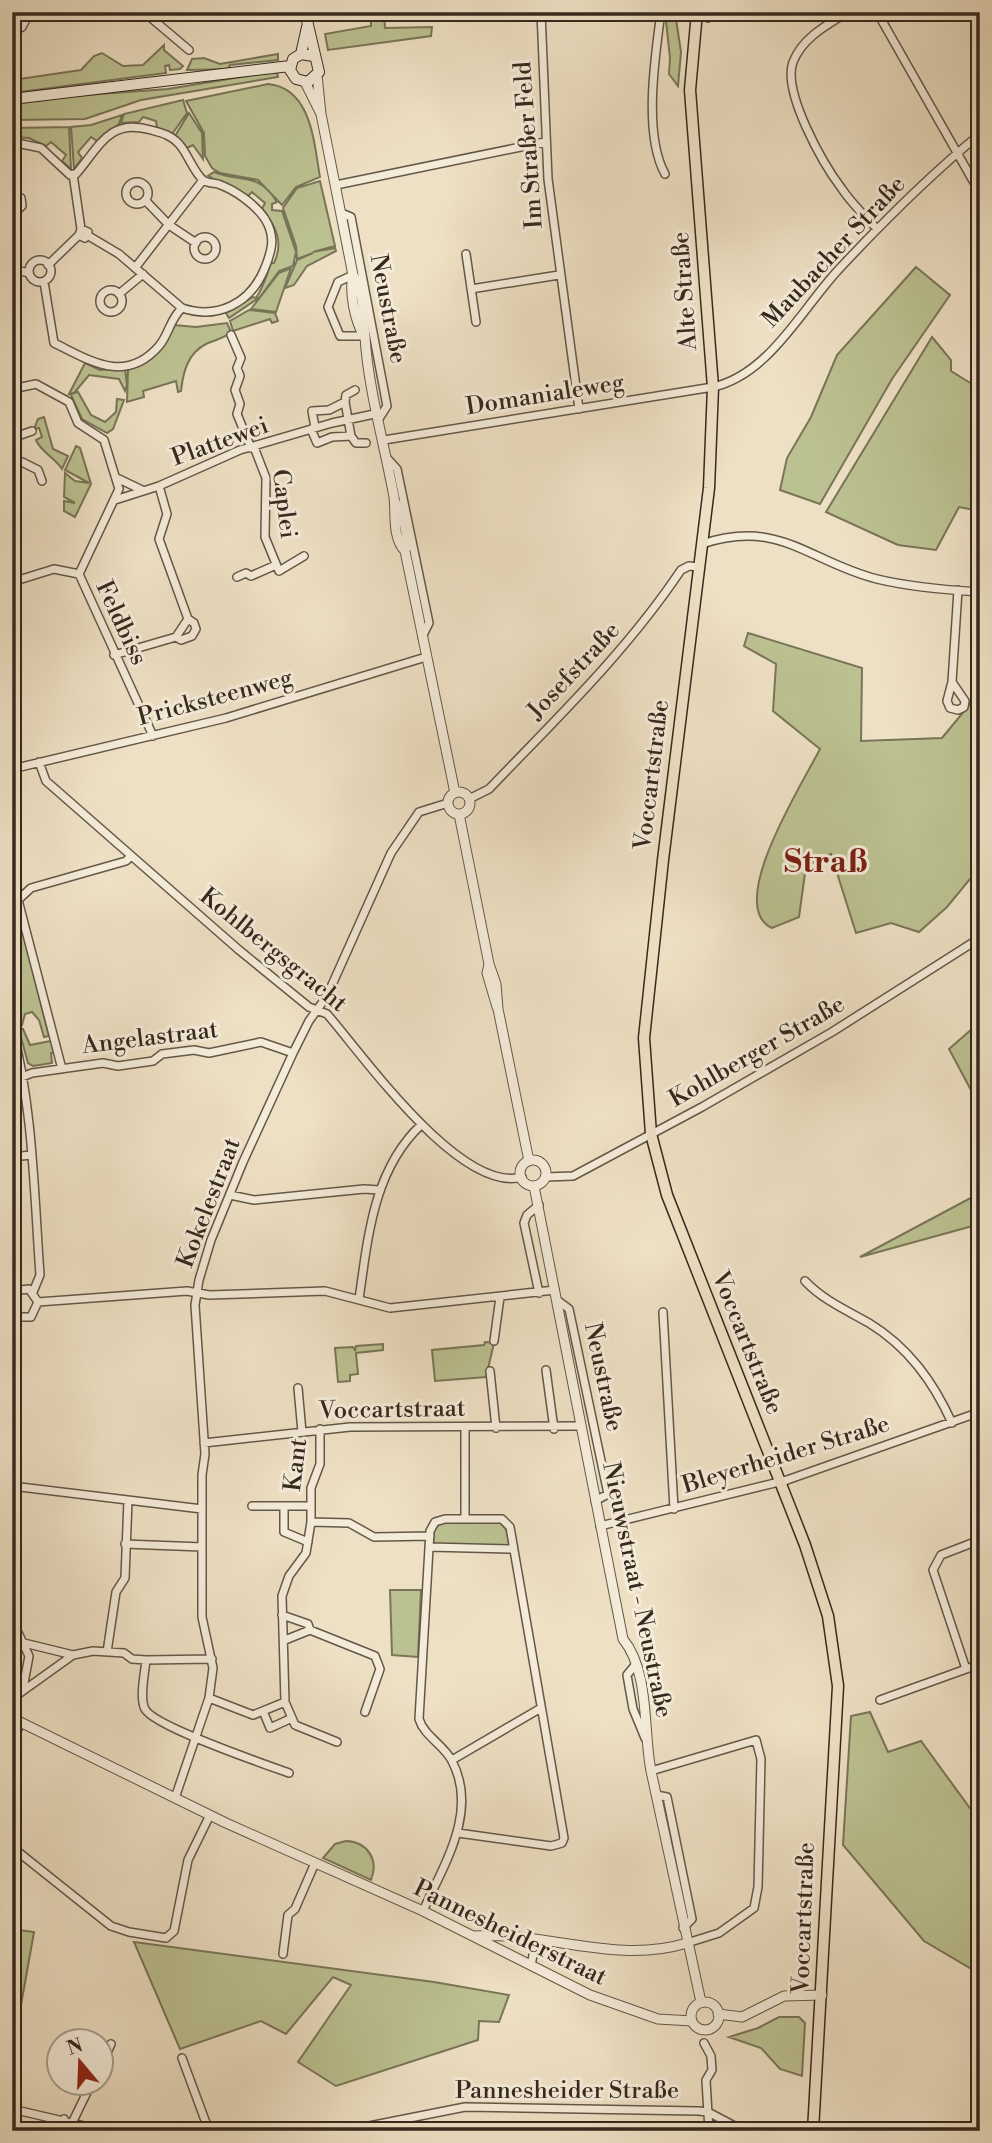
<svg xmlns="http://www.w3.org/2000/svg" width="992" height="2143" font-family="'Libre Bodoni',serif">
  <rect width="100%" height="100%" fill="#eee0c4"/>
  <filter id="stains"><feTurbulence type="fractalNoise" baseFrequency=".00286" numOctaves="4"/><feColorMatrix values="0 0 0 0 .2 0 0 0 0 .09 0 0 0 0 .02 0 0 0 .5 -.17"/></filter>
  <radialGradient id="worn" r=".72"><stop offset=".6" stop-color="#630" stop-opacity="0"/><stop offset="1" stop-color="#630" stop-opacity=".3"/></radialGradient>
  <path fill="#bcc191" stroke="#797558" stroke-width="2" d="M371,12H384L385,28L432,27L431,36L328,50L325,34L371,26Z
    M665,12H675L681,52L678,86L669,74L670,58Z
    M164,45V50L183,66L180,69L170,70L169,65L165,66L166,73L12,93V80L81,70L94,56L102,53L123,66L143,65Z
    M278,54V60L230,65L228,69L187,70L192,59L204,58L220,64Z
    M271,72L277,73L278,77L141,100L85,119L12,120V104L72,96L168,89Z
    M268,84C312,88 314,144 320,177L296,187L282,205L258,180L220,173L212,168L205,156L204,133L186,101Z
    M183,100L187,113L172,134L157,128L156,121L143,117L139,122L121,123L124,114Z
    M189,113L202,133L203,159L193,145L187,148L175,136Z
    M122,115L119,124L97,141L91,137L78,152L82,158L74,169L71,127L91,125Z
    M69,127L71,169L62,161L66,155L51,142L46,146L29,138L12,137V128Z
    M214,172C240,183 258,171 277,202L272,204V210L282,211L296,252L293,266L279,271L260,297L229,318L226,313L253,297L256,298C264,286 267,274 271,263H274C284,242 276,226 262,209L265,203L252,192L247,197L208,176Z
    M320,181L335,246L313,252L335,248L336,251L307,266L294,285L285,288L297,260L313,253L297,259L296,246L283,208L297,188Z
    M916,267L950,295L892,379L820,504L780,490L787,458L811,417L837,355Z
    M291,268L276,312L251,309L279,273Z
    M249,310L275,313L278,321L272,323L270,319L233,331L230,321Z
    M227,323L231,332C225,338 215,340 206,344C188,353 183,372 181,391L178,392L176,381L143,391L144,397L127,402L128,368L163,346L174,325L196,327Z
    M932,337L951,360V371L980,389V511L959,507L936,550L898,545L826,512Z
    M85,363L100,370L125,368L127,385L125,391L119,379L89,375L74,393L78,392L91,415L105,422L116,412L117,399L124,400L113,429L107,433L82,419L71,395L73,393L69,394Z
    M44,417L53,449L68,456L62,469C55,458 41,452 36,440L42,437L39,428L34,429L38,419Z
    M76,446L80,448L91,484L75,517L64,511V501L75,503L64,497L65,473L75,481L89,483L65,470Z
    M748,633L862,668L861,741L942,738L980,692V867L947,907L919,932L891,923L856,933L831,854L806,866L799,917L772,928C724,906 804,781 820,749L773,711L776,664L744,646Z
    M12,905L17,909L49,1036L44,1037L39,1020L32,1012L25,1014L22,1025L16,1026L12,1011Z
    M980,1022V1107L949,1049Z
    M23,1029L30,1045L51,1041L54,1053H51L52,1063L33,1066L28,1063L19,1030Z
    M980,1193V1224L860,1257Z
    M485,1342L494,1343L486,1377L435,1381L432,1350L484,1345Z
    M383,1344V1350L356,1353L358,1374L350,1375V1381L338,1382L335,1348L353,1347L355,1350L356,1346Z
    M441,1522L501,1523L506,1529L510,1546H433L434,1530Z
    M390,1590H421L418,1657L392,1655Z
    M870,1712L888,1752L921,1741L980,1822V1974L924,1941L843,1845L851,1716Z
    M346,1841C368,1842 379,1860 371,1880L323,1858L335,1844Z
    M12,1929L34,1932L13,2050H12Z
    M134,1942L434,1982L509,1995L499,2022L479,2021L478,2040L336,2086L298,2062L351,1985L333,1977L286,2034L261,2021L180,2049Z
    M779,2017H799L805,2023L802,2076L780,2069L761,2048L729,2037L758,2028Z"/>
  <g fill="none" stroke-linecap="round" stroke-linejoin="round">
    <defs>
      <path id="minor" d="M144,12L189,50
        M541,12L548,179L579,409
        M661,12C655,57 643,134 665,174
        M848,12C827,25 803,37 793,62C782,92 823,164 842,189C852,204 865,216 877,229
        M877,12L980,193
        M708,18L709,12
        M12,32L22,27L30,12
        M12,142L41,148L70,175L76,174C100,146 109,118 151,130C162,133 171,135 179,144C188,154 193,171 203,180C206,183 214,183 218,184C235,190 255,204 265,219C276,237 272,251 264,270C250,303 218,320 182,308C170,319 169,334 159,346C125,385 89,360 54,343L44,282
        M73,174L81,229L79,235L85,238L88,232L81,229
        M126 193a11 11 0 1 1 22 0a11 11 0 1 1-22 0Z
        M336,185L545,142
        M12,194L21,198L22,206L12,215
        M145,200L169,225L196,243
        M341,213L351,217L387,406L380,417
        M87,235L119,254L182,308
        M194 248a11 11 0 1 1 22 0a11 11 0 1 1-22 0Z
        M466,254L476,322
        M29 271a11 11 0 1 1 22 0a11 11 0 1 1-22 0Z
        M48,265L79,235
        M135,268L203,180
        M12,269L29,273
        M353,275L338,282L328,307L340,336H364
        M471,289L559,275
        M100 301a11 11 0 1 1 22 0a11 11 0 1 1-22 0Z
        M119,294L143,274
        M231,335L241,358L237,368L240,376L235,390L240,404L237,414L251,448
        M12,389L36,384L69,402L78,423L104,440L119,489L79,574L153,736
        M345,402L346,395L355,390
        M311,429L317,443L332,437L351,436L345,402L329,410L312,411L315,427
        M351,436L356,443H366
        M12,438L32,431
        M384,440L713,387C770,374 802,308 840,268C884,221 930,175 980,134
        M254,447L266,478L265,537L279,571L304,556
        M387,458L397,469L429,623L422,637
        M12,464L22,462L38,470L42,481
        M119,479L142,490
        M115,500L159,486L240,450L332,423L379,413
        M702,544C780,518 809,562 877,579C910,587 946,590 980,592
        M237,577L246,573L251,576L276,565
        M12,582L54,569L79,574
        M176,637L188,619
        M114,655L176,637L181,640L192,636L196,629L194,623L188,619L159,539L167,514L159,486
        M952,682L965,701L964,707L958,710L950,708L947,701L952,682L958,590
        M39,762L46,781L239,950L309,1007L327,1014C362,1054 460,1194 522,1177
        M12,769L226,718L426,657
        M469,799L489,789C557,718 626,652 681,570L689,566L699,567
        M18,900L62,1069
        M12,902L18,900L31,888L126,861L131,856
        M12,1028C33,1107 34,1192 40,1275L33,1292
        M12,1081L32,1073L103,1063L118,1066L153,1061L162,1054L194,1050L209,1053L261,1042L293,1053
        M12,1157L31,1155
        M546,1177L573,1176L702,1107L832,1032L980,938
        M230,1195L254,1200L364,1189L380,1190
        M539,1205L527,1215L524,1223L539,1293
        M805,1281C823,1300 846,1310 869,1323C908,1347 933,1381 952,1423
        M12,1291L29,1289L38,1302L31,1317H12
        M359,1299C368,1238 373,1170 421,1125
        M557,1300L569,1309L608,1494L595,1501
        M38,1302L187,1291L209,1295L325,1291L390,1308L555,1290
        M663,1312L674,1509
        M494,1341L500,1297
        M546,1370L554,1429
        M490,1371L496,1428
        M298,1388L302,1432
        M465,1428V1519
        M204,1443L350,1427L580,1426
        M12,1486L202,1509
        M252,1506H311
        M284,1507V1532L308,1542
        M311,1522L349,1523L374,1537L430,1536
        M600,1526L787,1480L980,1412
        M125,1544L202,1547
        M430,1547L513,1549
        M12,1600L14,1624L29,1656L24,1683L12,1707
        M282,1615L308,1624L310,1630
        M285,1640L310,1630L375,1656L380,1669L365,1712
        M24,1643L73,1655
        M107,1652L116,1592L125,1578L128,1500
        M146,1660C145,1672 139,1698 145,1709C153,1726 267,1765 289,1773
        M636,1664L627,1675L633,1709L645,1738
        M966,1669L933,1570L941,1555L980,1540
        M20,1693L73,1655L93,1651L124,1653L132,1659L146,1660L212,1659
        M209,1698L253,1715L285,1702L295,1725L337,1742
        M880,1700L980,1664
        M285,1702L282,1596L289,1576L306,1553L311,1522V1488L320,1464V1429
        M263,1711L270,1728L292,1718
        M12,1737L22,1723
        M452,1760L541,1708
        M651,1771L756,1740L761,1759L758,1887L754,1908L719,1933L687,1943
        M656,1795L667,1797L692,1919L683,1928
        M175,1798L209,1698L213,1668L202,1617V1475L205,1454L195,1305L199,1280L211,1240L243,1162L293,1053L309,1021L327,996L391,853L419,812L448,803
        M12,1847L111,1926L129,1932L166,1938L174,1931L188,1860L210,1815
        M423,1911C443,1866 479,1812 452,1761C444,1745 424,1736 419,1719L430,1531L435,1522L445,1519H502L510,1527L564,1838L562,1843L551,1846L458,1833
        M283,1954L288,1915L295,1909L315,1863
        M531,1965L536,1941
        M704,2043L711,2056L712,2070L706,2080L709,2131
        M182,2058L209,2131
        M102,2063L111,2044
        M12,2109L106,2131
        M73,2121L91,2084
        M53,2131L64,2119
        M344,2131L465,2107L698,2111L708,2112L744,2131"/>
      <path id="tertiary" d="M317,75L321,114L353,275C349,293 355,321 364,336
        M305,82L321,114
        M353,275C365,293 363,317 365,337C368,388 385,447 394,497C396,514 392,537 405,551L455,793
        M395,502C403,514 410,538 405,551
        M448 803a11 11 0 1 1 22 0a11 11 0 1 1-22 0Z
        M459,814L489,964L496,984L498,1009L529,1161
        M489,964L487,973L497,1007
        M520 1173a13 13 0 1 1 26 0a13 13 0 1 1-26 0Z
        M534,1186L623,1639C650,1672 643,1731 651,1771L701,2002
        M12,1718L226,1823L423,1911L590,1995L658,2019L692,2021
        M474,1936C546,1931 615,1965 687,1943
        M691 2016a14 14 0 1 1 28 0a14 14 0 1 1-28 0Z
        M718,2014L742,2017L784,1996L822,1995"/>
      <path id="secondary" d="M305,12L319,72L308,82L296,79L290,70L293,59L301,54L313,56
        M301,54L307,27
        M12,99L290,66"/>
      <path id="primary" d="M697,12L690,90L713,387L709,488L663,860L644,1038L651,1134L667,1195L805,1545L828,1616L838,1686L813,2131"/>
    </defs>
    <use href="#minor" stroke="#645748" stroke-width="10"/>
    <use href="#tertiary" stroke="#645748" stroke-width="11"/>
    <use href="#secondary" stroke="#36291f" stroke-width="12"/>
    <use href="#primary" stroke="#36291f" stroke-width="13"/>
    <use href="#minor" stroke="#f4ebd9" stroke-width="7"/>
    <use href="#tertiary" stroke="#f4ebd9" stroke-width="9"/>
    <use href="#secondary" stroke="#f4ebd9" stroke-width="10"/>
    <use href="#primary" stroke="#eee0c4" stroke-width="10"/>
  </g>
  <g text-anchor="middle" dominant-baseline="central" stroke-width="6" stroke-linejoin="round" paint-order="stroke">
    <g font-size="24" fill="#36291f" stroke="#f4ebd9">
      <text transform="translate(529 145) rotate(-94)">Im Straßer Feld</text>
      <text transform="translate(834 252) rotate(-47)">Maubacher Straße</text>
      <text transform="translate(685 291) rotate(-94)">Alte Straße</text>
      <text transform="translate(388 309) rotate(79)">Neustraße</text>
      <text transform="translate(545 395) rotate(-9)">Domanialeweg</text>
      <text transform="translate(220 442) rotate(-20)">Plattewei</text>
      <text transform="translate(284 504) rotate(83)">Caplei</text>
      <text transform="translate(121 623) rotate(65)">Feldbiss</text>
      <text transform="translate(574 671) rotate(-47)">Josefstraße</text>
      <text transform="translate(215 698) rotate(-15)">Pricksteenweg</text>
      <text transform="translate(652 775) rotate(-83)">Voccartstraße</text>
      <text transform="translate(273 950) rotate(39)">Kohlbergsgracht</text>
      <text transform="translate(150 1038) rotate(-7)">Angelastraat</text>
      <text transform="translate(757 1052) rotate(-30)">Kohlberger Straße</text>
      <text transform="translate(209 1203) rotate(-69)">Kokelestraat</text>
      <text transform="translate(747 1343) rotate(68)">Voccartstraße</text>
      <text transform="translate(603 1377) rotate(78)">Neustraße</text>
      <text transform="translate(392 1410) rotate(-1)">Voccartstraat</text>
      <text transform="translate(786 1455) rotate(-17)">Bleyerheider Straße</text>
      <text transform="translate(296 1465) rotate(-83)">Kant</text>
      <text transform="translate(637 1590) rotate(78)">Nieuwstraat - Neustraße</text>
      <text transform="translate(804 1918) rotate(-88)">Voccartstraße</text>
      <text transform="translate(510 1933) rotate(26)">Pannesheiderstraat</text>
      <text x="567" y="2091">Pannesheider Straße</text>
    </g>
    <g font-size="32" font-weight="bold" fill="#7a1f14" stroke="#f4ebd9">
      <text x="826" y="862">Straß</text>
    </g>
  </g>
  <rect width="992" height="2143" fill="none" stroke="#eee0c4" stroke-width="42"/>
  <rect x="14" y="14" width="964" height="2115" fill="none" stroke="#36291f" stroke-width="3.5"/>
  <rect x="21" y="21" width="950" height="2101" fill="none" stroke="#36291f" stroke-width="2"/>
  <g transform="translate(80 2062) rotate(341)"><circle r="33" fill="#f4ebd9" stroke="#a89d8f" stroke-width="2"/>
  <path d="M0-5L12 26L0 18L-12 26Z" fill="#8f2418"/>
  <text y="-10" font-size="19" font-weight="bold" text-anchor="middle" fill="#36291f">N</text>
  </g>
  <rect width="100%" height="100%" filter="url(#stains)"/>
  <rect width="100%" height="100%" fill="url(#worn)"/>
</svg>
